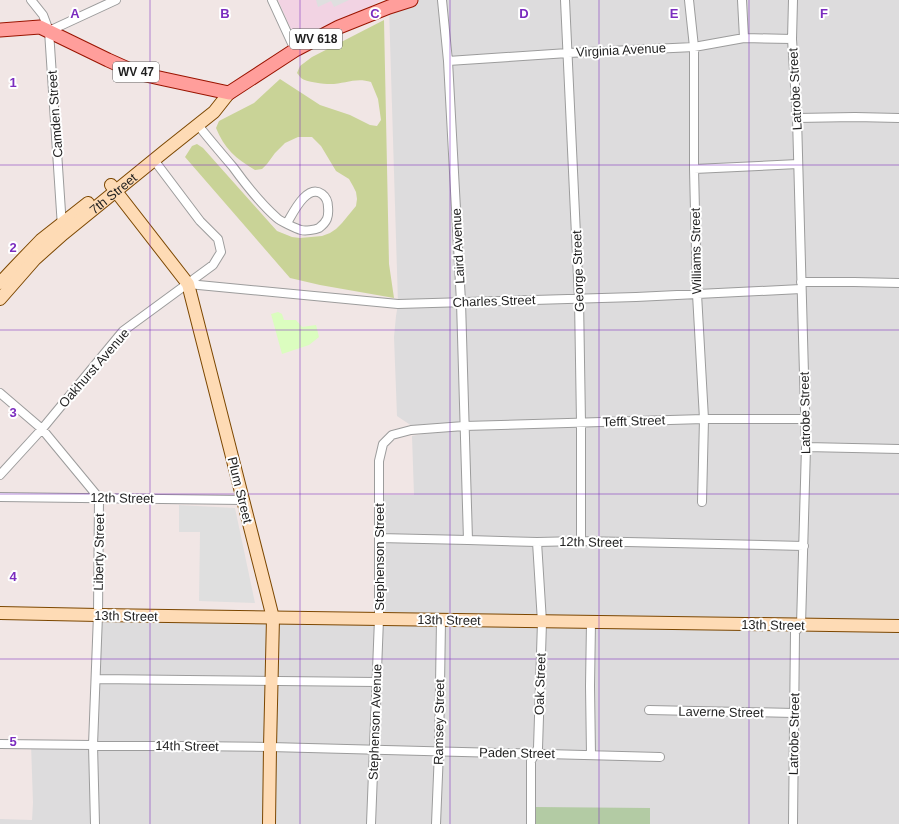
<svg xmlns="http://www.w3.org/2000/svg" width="899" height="824" font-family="Arial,sans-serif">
  <rect width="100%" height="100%" fill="#f1e6e5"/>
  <path fill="#dddcdd" d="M411,0H899V824H0V819L32,820L33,803L31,744L93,745L98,615L379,619V495H414L412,436L463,426H412L397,416L394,337L396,316L398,304L389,7Z"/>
  <path fill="#f2d3e3" d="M278,0H382L373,5L321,28L298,40H296L295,38Z"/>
  <path fill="#c9d397" d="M384,20L389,264L394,298L320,285L290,278L185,157L192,146L197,144L203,148L277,231L292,237L300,238L322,236L330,233L336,229L342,223L356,206L357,199L356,192L353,186L349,179L336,171L321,146L312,137H298L285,143L275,153L267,164L262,169L255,170C236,159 224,148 216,128L219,121L254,103L280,79L320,105L350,115L370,125L377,126L381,120L378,99L371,82C356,77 345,84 330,84C324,84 306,82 301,78C300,77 299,75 297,73L300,66L312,57Z"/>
  <path fill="#b3cba4" d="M535,807L650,808V824H535Z"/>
  <path fill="#dbfdbf" d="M278,312L282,314L284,320H296L302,327L316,325L319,337L309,345L282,354L271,314Z"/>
  <path fill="#dfdfdf" d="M316,0H349L334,7L331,1L318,7Z
    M179,505L235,508L255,603L199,601L200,532H179Z"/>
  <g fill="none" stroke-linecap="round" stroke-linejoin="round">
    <defs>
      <path id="street" d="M31,0L43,15L49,31L62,227
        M272,0L295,50
        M442,0L448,61L461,302L468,540
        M565,0L579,299L581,423V541
        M689,0L694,47V169L697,294L704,419L702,502
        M742,0L744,38
        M49,31L116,0
        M448,61L568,53L694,47L744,38L792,39
        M797,118L855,117L899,118
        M198,125C209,139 221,153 233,167C246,185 260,203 277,218C280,221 297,229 301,230C305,231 315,230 319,228C327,222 329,217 328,207C328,202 326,197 322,194C307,183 293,213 287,223
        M694,169L798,164
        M801,282H854L899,283
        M188,284L398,304L636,297L801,289
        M0,393L42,429L99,498L98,615L93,745L95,824
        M806,447L899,449
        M0,475L42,429L123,331L213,265L221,252L218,239L200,221L154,160
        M0,497L243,500
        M379,538L468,540L537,542L581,541L804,546
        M591,622L590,686L591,755
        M96,679L376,682
        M649,710L794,713
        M0,744L270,747L660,757
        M371,824L379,619V461L383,444L392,435L411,430L464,426L704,419H805
        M436,824L439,751L441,620
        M531,824V761L538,748L542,622L537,542
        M793,824L795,632L801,625L806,447L797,118L792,39L793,0"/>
      <g id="secondary">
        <path d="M111,185L188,284L266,590L273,618L270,747L269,824"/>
        <path d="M0,283L14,268L41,240L88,203"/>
        <path id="s1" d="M0,299L35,259L63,234L165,151L214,112L229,93"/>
        <path d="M0,613L98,615L899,626"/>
      </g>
      <path id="primary" d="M0,30L40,27L108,60L137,73L164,79L229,93L295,50L339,27L389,7L411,0"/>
    </defs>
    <use href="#street" stroke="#9c9c9c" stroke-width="10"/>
    <use href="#secondary" stroke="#7c4700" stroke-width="14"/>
    <use href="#primary" stroke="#9a1400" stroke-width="15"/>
    <use href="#street" stroke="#fff" stroke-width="8"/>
    <use href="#secondary" stroke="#fedbb5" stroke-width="12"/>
    <use href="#primary" stroke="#ff9e9b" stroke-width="13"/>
  </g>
  <path fill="none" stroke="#7b2cbf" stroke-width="1" stroke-opacity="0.55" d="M150,0V824M300,0V824M450,0V824M599,0V824M749,0V824M0,165H899M0,330H899M0,494H899M0,659H899"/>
  <g text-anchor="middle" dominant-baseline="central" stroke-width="4" stroke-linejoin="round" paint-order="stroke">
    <g fill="#fff" stroke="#626262" stroke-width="1">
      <rect x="290" y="29" width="52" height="20" rx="3"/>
      <rect x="113" y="62" width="46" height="20" rx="3"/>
    </g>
    <g font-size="12" font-weight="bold" fill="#1f1f1f">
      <text x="316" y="39">WV 618</text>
      <text x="136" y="72">WV 47</text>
    </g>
    <g font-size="13" fill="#1f1f1f" stroke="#fff">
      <text transform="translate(621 50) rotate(-3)">Virginia Avenue</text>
      <text transform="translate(795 89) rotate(-93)">Latrobe Street</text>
      <text transform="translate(55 114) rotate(-94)">Camden Street</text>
      <text stroke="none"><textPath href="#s1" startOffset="155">7th Street</textPath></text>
      <text transform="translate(458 246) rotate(-93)">Laird Avenue</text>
      <text transform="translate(696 251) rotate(-91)">Williams Street</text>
      <text transform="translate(578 271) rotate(-92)">George Street</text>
      <text transform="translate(494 301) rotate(-2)">Charles Street</text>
      <text transform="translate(94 368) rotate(-49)">Oakhurst Avenue</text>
      <text transform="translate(805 413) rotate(-91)">Latrobe Street</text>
      <text transform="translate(634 421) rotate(-2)">Tefft Street</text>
      <text transform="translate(240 490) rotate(76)">Plum Street</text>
      <text transform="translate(122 498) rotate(1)">12th Street</text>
      <text transform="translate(591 542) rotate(1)">12th Street</text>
      <text transform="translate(99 552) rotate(-89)">Liberty Street</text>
      <text transform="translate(379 557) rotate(-90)">Stephenson Street</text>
      <text transform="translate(126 616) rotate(1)">13th Street</text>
      <text transform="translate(449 620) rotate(1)">13th Street</text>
      <text transform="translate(773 625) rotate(1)">13th Street</text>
      <text transform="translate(540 684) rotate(-88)">Oak Street</text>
      <text transform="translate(721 712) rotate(1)">Laverne Street</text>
      <text transform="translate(375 722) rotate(-88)">Stephenson Avenue</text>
      <text transform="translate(439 722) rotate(-89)">Ramsey Street</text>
      <text transform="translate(794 734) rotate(-89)">Latrobe Street</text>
      <text transform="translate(187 746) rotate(1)">14th Street</text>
      <text transform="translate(517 753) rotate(1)">Paden Street</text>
    </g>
  </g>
  <g font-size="13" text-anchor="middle" font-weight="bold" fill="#7b2cbf" stroke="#fff" stroke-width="4" stroke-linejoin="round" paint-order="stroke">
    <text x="75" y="18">A</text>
    <text x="225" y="18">B</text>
    <text x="375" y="18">C</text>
    <text x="524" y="18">D</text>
    <text x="674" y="18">E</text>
    <text x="824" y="18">F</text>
    <text x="13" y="87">1</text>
    <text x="13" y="252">2</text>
    <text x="13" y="417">3</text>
    <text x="13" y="581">4</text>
    <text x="13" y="746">5</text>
  </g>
</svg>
